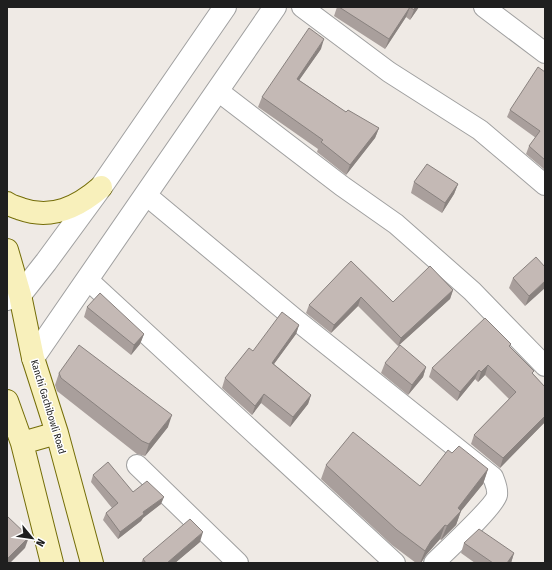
<svg xmlns="http://www.w3.org/2000/svg" width="552" height="570" font-family="'Fira Sans Condensed',sans-serif">
  <rect width="100%" height="100%" fill="#efeae5"/>
  <g fill="none" stroke-linecap="round" stroke-linejoin="round">
    <defs>
      <path id="minor" d="M302,7L389,72L480,130L545,185
        M484,7L545,53
        M218,91L342,186L396,224L472,291L545,366
        M146,195L295,319L493,477C495,483 498,488 497,495C495,506 445,552 434,563
        M88,280L395,563
        M137,465L238,563"/>
      <path id="tertiary" d="M7,299L20,295L46,262L101,187L225,7
        M33,358L275,7"/>
      <path id="secondary" d="M7,203C11,206 16,207 21,209C52,220 78,207 101,187
        M7,250L20,295L33,358L57,433L92,563
        M7,401L22,443L52,563
        M22,443L57,433"/>
    </defs>
    <use href="#minor" stroke="#a0a0a0" stroke-width="22"/>
    <use href="#tertiary" stroke="#a0a0a0" stroke-width="24"/>
    <use href="#secondary" stroke="#746d08" stroke-width="24"/>
    <use href="#minor" stroke="#fff" stroke-width="20"/>
    <use href="#tertiary" stroke="#fff" stroke-width="22"/>
    <use href="#secondary" stroke="#f8f0bb" stroke-width="22"/>
  </g>
  <path fill="#a99f9c" d="M337,7H419L410,20L406,17L385,49L334,16Z
    M321,49L299,80L346,112L379,128L375,138L346,175L317,152L318,149L258,107L262,97Z
    M545,72V170L526,154L529,146L536,138L507,117L510,110Z
    M414,182L458,184L454,194L442,213L411,193Z
    M351,261L393,302L453,290L450,299L398,346L358,306L331,333L306,313L309,305Z
    M545,267L525,306L509,288L513,278Z
    M87,307L144,334L140,344L131,355L84,317Z
    M299,325L296,334L274,364L311,395L308,404L290,427L261,403L252,415L222,388L225,378L253,351Z
    M509,347L545,387V422L500,468L471,444L474,435L509,399L485,375L478,382L475,379L457,401L429,377L432,368Z
    M385,363L426,367L423,377L408,395L381,373Z
    M59,373L168,427L145,456L137,454L57,391L55,385Z
    M452,453L488,469L483,484L461,511L456,525L441,540L440,539L426,555L421,563H416L392,545L321,479L326,465L420,486Z
    M93,475L133,492L161,504L143,518L141,521L118,539L103,520L106,513L112,508L91,482Z
    M200,542L175,563H141L143,559Z
    M464,543L514,553L511,563H475L461,553Z"/>
  <path fill="#89827f" d="M410,7L406,17L385,49L389,39Z
    M415,7H419L410,20L414,10Z
    M324,39L321,49L293,89L297,79Z
    M379,128L375,138L346,175L350,165Z
    M458,184L454,194L442,213L445,203Z
    M545,281V288L525,306L529,296Z
    M453,290L450,299L398,346L401,338Z
    M361,297L358,306L331,333L334,325Z
    M299,325L296,334L268,372L272,363Z
    M144,334L140,344L131,355L134,345Z
    M488,365L485,375L478,382L481,372Z
    M426,367L423,377L408,395L412,385Z
    M479,370L475,379L457,401L460,392Z
    M264,394L261,403L252,415L255,406Z
    M311,395L308,404L290,427L293,417Z
    M172,415L168,427L145,456L149,444Z
    M545,416V422L500,468L503,458Z
    M488,469L483,484L461,511L456,525L441,540L447,526L458,508Z
    M164,497L161,504L143,518L141,521L118,539L120,532L143,512Z
    M445,525L440,539L426,555L421,563H420L425,551L431,541Z
    M203,532L200,542L175,563H167Z
    M29,537L25,548L10,563H7V559Z
    M514,553L511,563H507Z"/>
  <path fill="#c4b9b5" stroke="#89827f" d="M339,7H415L414,10L410,7L389,39Z
    M309,28L324,39L297,79L346,112L348,110L379,128L350,165L321,142L323,140L262,97Z
    M538,67L545,72V160L529,146L540,131L510,110Z
    M427,164L458,184L445,203L414,182Z
    M536,257L545,267V281L529,296L513,278Z
    M351,261L393,302L430,266L453,290L401,338L361,297L334,325L309,305Z
    M100,293L144,334L134,345L87,307Z
    M282,312L299,325L272,363L311,395L293,417L264,394L255,406L225,378L249,348L253,351Z
    M485,318L511,344L509,346L534,371L532,373L545,387V416L503,458L474,435L516,392L488,365L481,372L479,370L460,392L432,368Z
    M79,345L172,415L149,444L142,441L61,378L59,373Z
    M400,345L426,367L412,385L385,363Z
    M353,432L420,486L448,450L452,453L459,446L488,469L458,508L461,511L447,526L445,525L431,541L425,551L397,530L326,465Z
    M108,462L133,492L147,481L164,497L143,512L144,514L120,532L106,513L118,503L93,475Z
    M7,516L29,537L7,559Z
    M190,519L203,532L167,563H146L143,559Z
    M479,529L514,553L507,563H493L464,543Z"/>
  <g text-anchor="middle" dominant-baseline="central" stroke-width="3" stroke-linejoin="round" paint-order="stroke">
    <g font-size="10" fill="#1f1f1f" stroke="#fff">
      <text transform="translate(48 407) rotate(73)">Kanchi Gachibowli Road</text>
    </g>
  </g>
  <rect width="552" height="570" fill="none" stroke="#1f1f1f" stroke-width="16"/>
  <g transform="translate(32 538) rotate(119)" stroke="#ffffff" stroke-width="3" paint-order="stroke">
  <path d="M0-3L7 15L0 10L-7 15Z" fill="#1f1f1f"/>
  <text y="-6" font-size="11" font-weight="bold" text-anchor="middle" fill="#1f1f1f">N</text>
  </g>
</svg>
